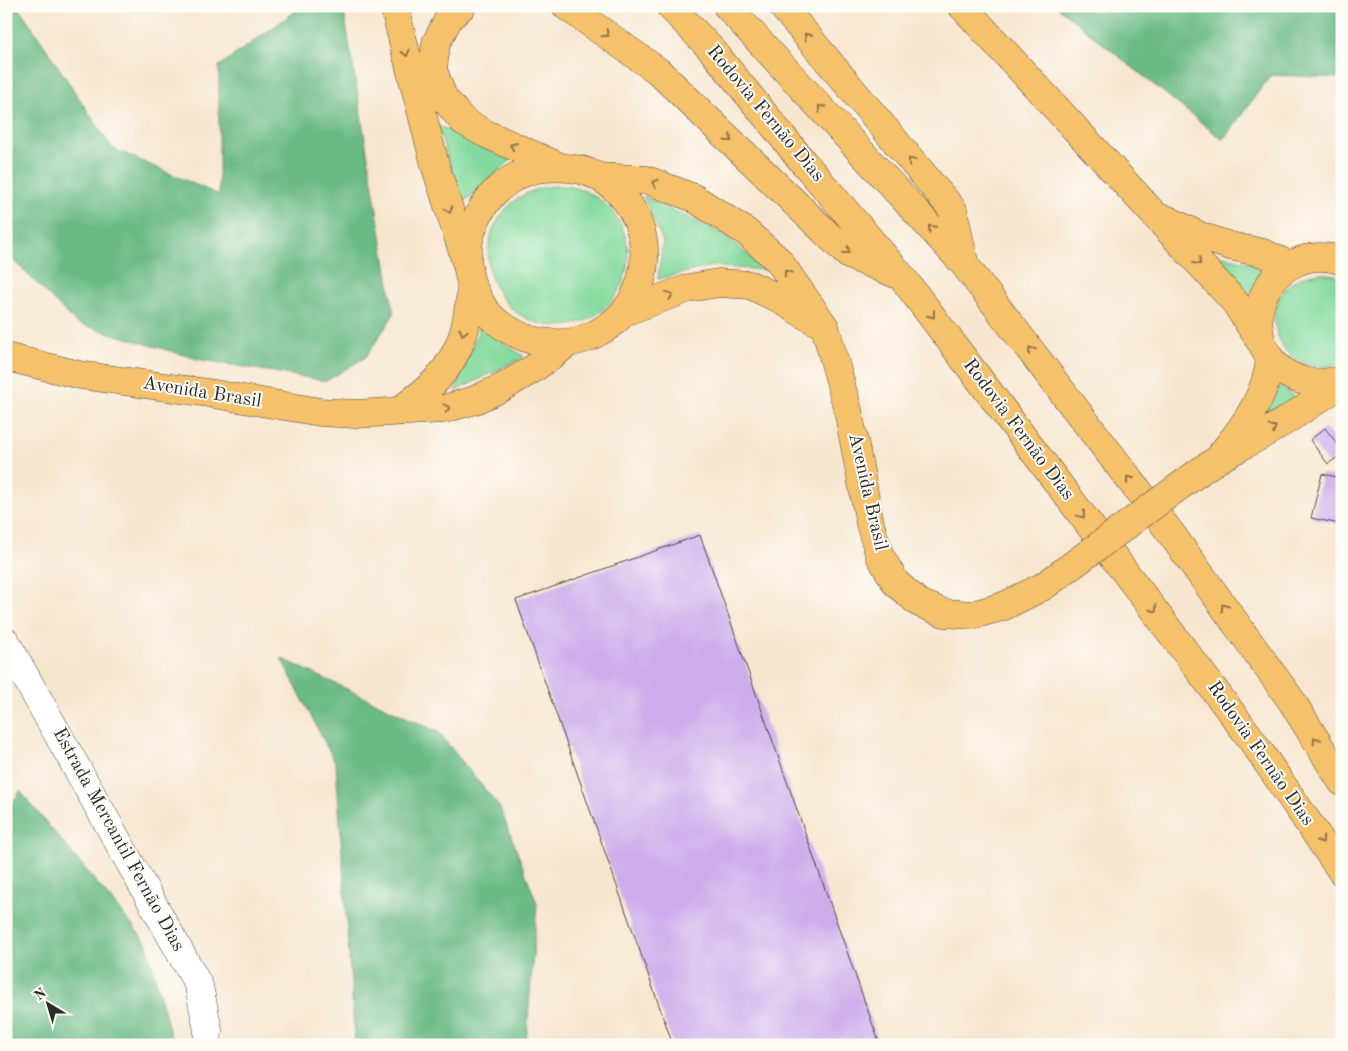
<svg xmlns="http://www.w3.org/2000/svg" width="1348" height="1051" font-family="'Old Standard TT',serif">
  <rect width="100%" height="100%" fill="#fdfcf7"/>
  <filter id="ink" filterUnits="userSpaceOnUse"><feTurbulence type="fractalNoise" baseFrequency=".02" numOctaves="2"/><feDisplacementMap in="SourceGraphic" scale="10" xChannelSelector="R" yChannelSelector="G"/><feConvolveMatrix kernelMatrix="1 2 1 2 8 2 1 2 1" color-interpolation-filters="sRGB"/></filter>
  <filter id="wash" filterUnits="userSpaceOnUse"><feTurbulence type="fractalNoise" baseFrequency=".0096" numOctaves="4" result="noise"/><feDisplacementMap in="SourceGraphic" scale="20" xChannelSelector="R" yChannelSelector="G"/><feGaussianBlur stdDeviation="1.12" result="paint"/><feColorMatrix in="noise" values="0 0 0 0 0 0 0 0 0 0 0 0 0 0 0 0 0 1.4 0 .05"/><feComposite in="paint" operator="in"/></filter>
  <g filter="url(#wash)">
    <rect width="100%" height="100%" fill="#f7e6cf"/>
    <path fill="#84da9e" stroke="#588264" d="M438,126L514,157L461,205Z
      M488 256a70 70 0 1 1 140 0a70 70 0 1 1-140 0Z
      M643,196L723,234L765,270L712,266L658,279L663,241Z
      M1213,254L1267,267L1245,300Z
      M1320,273L1335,275L1342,278V362C1278,388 1249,298 1304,276C1309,275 1315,274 1320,273Z
      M480,326L524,357L455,391Z
      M1275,384L1298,399L1247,436Z"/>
    <path fill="#6bba85" stroke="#4b7258" d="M6,6H18L112,148L219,195V66L303,6H343L394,314L366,357L326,381L197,359L76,323L6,253Z
      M1056,6H1342V78L1271,75L1223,140Z
      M281,658L438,732L500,808L537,903L526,1045H355L336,764Z
      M20,791L146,942L171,1037V1045H6V813Z"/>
    <g id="blocks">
      <path fill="#ccaceb" d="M1325,428L1342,450V454L1328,464L1310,440Z
        M1322,474L1342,478V518L1340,524L1311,518Z
        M700,535L880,1045H673L516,600Z"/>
    </g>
  </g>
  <g filter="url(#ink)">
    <use href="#blocks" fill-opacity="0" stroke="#4a4744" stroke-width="1"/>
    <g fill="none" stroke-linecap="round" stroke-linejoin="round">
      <defs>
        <path id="minor" d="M6,642L199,986L208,1030L207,1045"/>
        <path id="major" d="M599,177L647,180L694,198L746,232L778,260L825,327L848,410L870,524L880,556L896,583L919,603L944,613L973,615L1004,606L1044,586
          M1342,261C1328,255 1310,256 1297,262C1243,285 1246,366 1304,381C1317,385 1329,382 1342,380
          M624,312L689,288L718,283L750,285L776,297L815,321
          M6,357L80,375L208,393L320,412L355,414L444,409L475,400L503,387L533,369L567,344
          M399,411C430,388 450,373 463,335C466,326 472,292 471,283C470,278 468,273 468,268C465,240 474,216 492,195C503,183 520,172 537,169C558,166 580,166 599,177C659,212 660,299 599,332C585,340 571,344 555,343C545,343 536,342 526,338C511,332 496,324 486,311C480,303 476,293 471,284
          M1223,452C1245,425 1267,394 1270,359
          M1199,472C1218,458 1239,448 1260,436C1288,420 1315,402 1342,383"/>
        <path id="highway" d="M394,6L436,168L468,268
          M462,6L449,18L436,43L433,70L443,97L463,121L486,134L558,166
          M566,6L658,71L849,255L898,275
          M670,6L712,50L804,163L902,277L1249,736L1342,872
          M727,6L964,264L1170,532L1291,700L1342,782
          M782,6L953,210L964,262
          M962,6L1235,302L1260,341
          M1166,219L1200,236L1230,246L1263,253L1289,265"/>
      </defs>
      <use href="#minor" stroke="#4a4744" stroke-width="29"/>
      <use href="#major" stroke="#4a4744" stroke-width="29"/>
      <use href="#highway" stroke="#4a4744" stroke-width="29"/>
      <use href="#minor" stroke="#fff" stroke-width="28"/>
      <use href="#major" stroke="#f5c16b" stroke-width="28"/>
      <use href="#highway" stroke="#f5c16b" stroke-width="28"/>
      <defs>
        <path id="major-bridge" d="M1044,586L1199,472"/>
      </defs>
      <use href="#major-bridge" stroke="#4a4744" stroke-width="29" stroke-linecap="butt"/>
      <use href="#major-bridge" stroke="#f5c16b" stroke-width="28"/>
    </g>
    <defs><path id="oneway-chevron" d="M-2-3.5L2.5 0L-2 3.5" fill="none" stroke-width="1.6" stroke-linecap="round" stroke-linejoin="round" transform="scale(1.25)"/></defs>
    <g stroke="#90764b">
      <use href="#oneway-chevron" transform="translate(606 34) rotate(35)"/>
      <use href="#oneway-chevron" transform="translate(807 36) rotate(-130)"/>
      <use href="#oneway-chevron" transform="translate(406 53) rotate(75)"/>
      <use href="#oneway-chevron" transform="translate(821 108) rotate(-133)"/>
      <use href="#oneway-chevron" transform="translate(729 139) rotate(44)"/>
      <use href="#oneway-chevron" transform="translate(513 146) rotate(-156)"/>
      <use href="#oneway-chevron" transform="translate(911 161) rotate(-130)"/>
      <use href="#oneway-chevron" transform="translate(655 183) rotate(-159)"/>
      <use href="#oneway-chevron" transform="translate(449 210) rotate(72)"/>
      <use href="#oneway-chevron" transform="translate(931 228) rotate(-133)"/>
      <use href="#oneway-chevron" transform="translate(847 251) rotate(38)"/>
      <use href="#oneway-chevron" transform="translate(1198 262) rotate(48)"/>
      <use href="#oneway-chevron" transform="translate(787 273) rotate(-126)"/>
      <use href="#oneway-chevron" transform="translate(670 295) rotate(-20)"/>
      <use href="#oneway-chevron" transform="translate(932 315) rotate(53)"/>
      <use href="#oneway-chevron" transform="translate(463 332) rotate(105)"/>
      <use href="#oneway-chevron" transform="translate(1031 350) rotate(-128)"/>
      <use href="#oneway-chevron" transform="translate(447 408) rotate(-13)"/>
      <use href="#oneway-chevron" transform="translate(1273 428) rotate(-32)"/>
      <use href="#oneway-chevron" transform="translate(1129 479) rotate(-128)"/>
      <use href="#oneway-chevron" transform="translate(1082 515) rotate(53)"/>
      <use href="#oneway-chevron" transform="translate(1224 607) rotate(-126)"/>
      <use href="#oneway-chevron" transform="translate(1154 609) rotate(53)"/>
      <use href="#oneway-chevron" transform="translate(1316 740) rotate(-122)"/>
      <use href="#oneway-chevron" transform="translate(1321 840) rotate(55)"/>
    </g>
  </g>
  <g text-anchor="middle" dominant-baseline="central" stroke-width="4" stroke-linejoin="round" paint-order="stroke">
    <g font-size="19" fill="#2b2b2b" stroke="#fdfcf7">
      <text transform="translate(765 114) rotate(50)">Rodovia Fernão Dias</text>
      <text transform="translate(202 393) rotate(9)">Avenida Brasil</text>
      <text transform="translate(1018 430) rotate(53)">Rodovia Fernão Dias</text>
      <text transform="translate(867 492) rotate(77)">Avenida Brasil</text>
      <text transform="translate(1260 754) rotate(55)">Rodovia Fernão Dias</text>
      <text transform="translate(118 840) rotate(61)">Estrada Mercantil Fernão Dias</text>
    </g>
  </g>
  <rect width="1348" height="1051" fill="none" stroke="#fdfcf7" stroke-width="25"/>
  <g transform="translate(48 1004) rotate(322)" stroke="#fdfcf7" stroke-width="4" paint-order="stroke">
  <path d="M0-4L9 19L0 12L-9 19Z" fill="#2b2b2b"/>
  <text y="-8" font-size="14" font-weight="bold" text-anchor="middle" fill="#2b2b2b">N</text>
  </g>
</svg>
